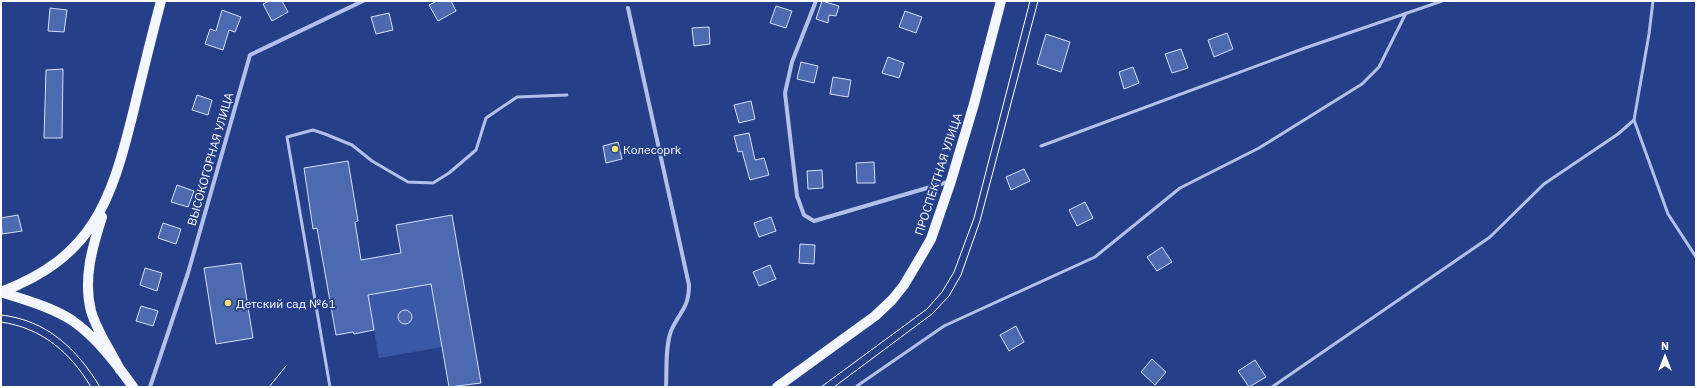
<svg xmlns="http://www.w3.org/2000/svg" width="1697" height="388" font-family="'IBM Plex Sans',sans-serif">
  <rect width="100%" height="100%" fill="#254088"/>
  <path fill="#3958a5" fill-rule="evenodd" d="M431,284L442,347L379,358L368,295ZM402,310L409,311L412,315L411,320L406,324L401,323L397,317L399,313Z"/>
  <path fill="#4d69b0" stroke="#d5dff7" d="M269,1H282L288,12L272,21L263,4Z
    M437,1H451L456,11L438,21L429,5Z
    M822,1L839,6L836,16L829,15L828,23L816,19Z
    M776,6L792,11L786,28L770,23Z
    M50,8L67,10L64,32L48,31Z
    M222,10L241,17L235,32L229,30L223,50L205,44L210,29L216,31Z
    M905,11L922,17L916,33L899,27Z
    M389,13L393,30L376,34L371,17Z
    M709,27L710,44L694,46L692,28Z
    M1227,33L1233,49L1214,57L1208,40Z
    M1046,34L1070,42L1061,72L1037,64Z
    M1181,49L1188,68L1172,73L1165,54Z
    M888,57L904,63L899,78L882,73Z
    M801,62L818,66L814,83L797,79Z
    M1133,67L1139,83L1124,89L1119,72Z
    M63,69L62,138H44L46,70Z
    M833,77L851,80L848,97L830,94Z
    M197,95L212,100L208,115L192,110Z
    M751,101L755,119L739,123L734,105Z
    M749,133L755,160L764,158L769,175L750,180L742,151L738,152L734,136Z
    M618,142L622,159L606,163L603,146Z
    M348,161L358,221L355,222L361,260L401,253L396,225L452,215L481,383L449,387L431,284L368,295L374,330L354,334L353,332L336,335L317,228L313,229L304,168Z
    M874,162L875,183H857L856,163Z
    M1024,169L1030,181L1011,190L1006,177Z
    M822,170L823,188L808,189L807,171Z
    M177,185L194,191L188,207L171,202Z
    M1085,202L1093,218L1077,226L1069,210Z
    M18,215L22,231L2,234L1,218Z
    M771,217L776,231L759,237L754,223Z
    M163,223L181,229L176,244L158,238Z
    M800,244L815,245L814,264L799,263Z
    M1162,247L1172,262L1157,271L1147,257Z
    M241,263L253,338L216,344L204,268Z
    M770,265L776,279L759,286L753,272Z
    M145,268L162,273L157,291L140,285Z
    M141,306L158,311L153,326L136,321Z
    M398 317a7 7 0 1 1 14 0a7 7 0 1 1-14 0Z
    M1016,326L1024,342L1009,351L1000,335Z
    M1152,359L1166,372L1155,385L1141,372Z
    M1255,360L1266,377L1249,387L1238,371Z"/>
  <g fill="none" stroke-linecap="round" stroke-linejoin="round">
    <path stroke="#b1c1e9" stroke-width="3" d="M1653,1L1649,34L1634,120L1668,214L1696,257
      M1041,146L1305,48L1442,1
      M857,386L944,326L1095,257L1180,188L1259,148L1362,84L1379,67L1406,13
      M330,387L287,137L313,130L325,134L352,145L372,161L408,182L433,183L449,173L476,150L486,118L517,97L567,95
      M1272,387L1490,237L1544,184L1618,134L1634,120"/>
    <path stroke="#b1c1e9" stroke-width="4" d="M816,1L792,62L785,93L797,196L804,215L814,221L951,181
      M628,8L689,285C689,309 679,312 671,331C665,348 667,369 666,387
      M150,387L188,273L250,55L363,1"/>
    <path stroke="#f4f6fe" stroke-width="10" d="M102,217C92,248 83,279 91,311C97,332 111,351 120,370
      M1,292C93,257 111,202 133,113C142,76 151,38 161,1
      M1,292C25,300 52,307 73,321C97,338 116,363 133,387
      M777,387L875,316L892,300L904,285L923,253L931,239L951,181L974,104L1001,1"/>
    <path stroke="#fff" stroke-width="1" d="M1,315C47,320 77,349 100,387
      M1,322C42,328 70,352 91,387
      M269,387L286,366
      M821,387L927,309L942,292L954,272L974,218L1030,1
      M834,387L932,314L949,296L961,275L980,221L1038,1"/>
  </g>
  <g fill="#f3e375" stroke="#254088" stroke-width="1.5">
    <circle cx="615" cy="149" r="4"/>
    <circle cx="228" cy="303" r="4"/>
  </g>
  <g text-anchor="middle" dominant-baseline="central" stroke-width="3.5" stroke-linejoin="round" paint-order="stroke">
    <g font-size="12" fill="#fff" stroke="#254088" text-anchor="start">
      <text x="623" y="149">Колесоprk</text>
      <text x="236" y="303">Детский сад №61</text>
    </g>
    <g font-size="12" fill="#fff" stroke="#254088">
      <text transform="translate(210 159) rotate(-74)">ВЫСОКОГОРНАЯ УЛИЦА</text>
      <text transform="translate(938 174) rotate(-72)">ПРОСПЕКТНАЯ УЛИЦА</text>
    </g>
  </g>
  <rect width="1697" height="388" fill="none" stroke="#ffffff" stroke-width="4"/>
  <g transform="translate(1665 356)" stroke="#254088" stroke-width="3" paint-order="stroke">
  <path d="M0-3L7 15L0 10L-7 15Z" fill="#ffffff"/>
  <text y="-6" font-size="11" font-weight="bold" text-anchor="middle" fill="#ffffff">N</text>
  </g>
</svg>
